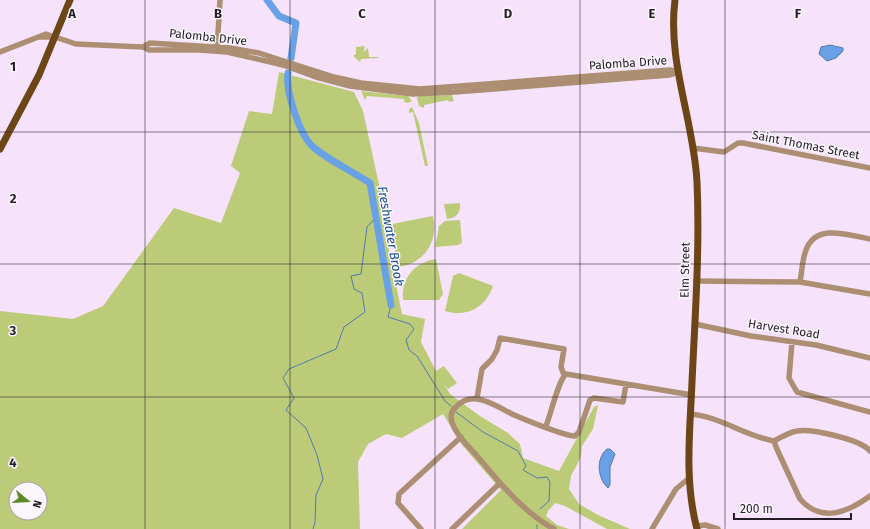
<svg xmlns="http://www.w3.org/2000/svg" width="870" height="529" font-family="'Fira Sans',sans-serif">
  <rect width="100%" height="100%" fill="#f6e3fb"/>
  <path fill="#bccb78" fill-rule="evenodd" d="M365,46L363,52L368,48L369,57H378V58L361,59L360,62L353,56L356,54V47Z
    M279,72L354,92L363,111L383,203L381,211L402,314L425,319L421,342L436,371L444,366L457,383L448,389L444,384L450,394L480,416L508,433L520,444L523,458L559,471L594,407L598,405L593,429L582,446L581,457L571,476L569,489L579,504L598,515L630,529H607L565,506L555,503L548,511L546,516L557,525L569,529H462L501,490L462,445L443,414L402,438L386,434L368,444L358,462L360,529H0V311L73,319L103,306L174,208L221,223L240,173L231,166L249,111L272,114ZM16,489H40V513H16Z
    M361,91L408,96L412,101L408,103L404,102V99L367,96L365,100Z
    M452,95L454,101L449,102L448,100L424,105V108L419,106L417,98L419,96Z
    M412,107L419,123L428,166H425L413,112L409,113V109Z
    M460,203C461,212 457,218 447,219L444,204Z
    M433,216C439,241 424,264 398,267L391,227L392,224Z
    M460,220L462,243L458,245L435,247L439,226L445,221Z
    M436,259L443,294L439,300H403C401,278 415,262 436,259Z
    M459,273L493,286C486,307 467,318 445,311L453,276Z"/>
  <path fill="#68a1e6" stroke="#5479ad" d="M830,45L843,48V51L836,58L827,61L819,54L821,47Z
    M607,449H610L615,454L610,467V485L608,488C598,479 595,459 607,449Z"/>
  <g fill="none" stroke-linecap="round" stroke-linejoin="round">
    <path stroke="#5479ad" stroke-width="1" d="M391,305L388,317L410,324L414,329L406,340L409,350L417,356L445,401L451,406
      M456,412L483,432L518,451L526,466L523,470L537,478L547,477L550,482L549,501L540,509
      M537,525V529
      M313,529L315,522L316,495L323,479L317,455L306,428L286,410L294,398L283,378L289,369L336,349L344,327L365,312L362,293L354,289L351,276L361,274L367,227L377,216"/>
    <path stroke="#68a1e6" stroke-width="7" d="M267,0L279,16L296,23L291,58
      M288,73C285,91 300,135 313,147C330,161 352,171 370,183L391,305"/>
    <path stroke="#ac8f72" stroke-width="5.5" d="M39,37H55
      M143,47L150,43L230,48L259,53L334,77L361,83L420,89L670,70L678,72
      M217,50L220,0
      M0,52L46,34L76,44L143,47L149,50H199L227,52L283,65L316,77L350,86L413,94L455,92L670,75L678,72
      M693,148L724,152L738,143H743L870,168
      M696,281L800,282L870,294
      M800,282C802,272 802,260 806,250C816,223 848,235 870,239
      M695,324L751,336L816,345L870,358
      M792,342L789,378L797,392L870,412
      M477,398L482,369L492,359L497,350L500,338L564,349L561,367L564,375
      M691,414C721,417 745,436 774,441C781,437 790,432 797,431C811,428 862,440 870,451
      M546,426C551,414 558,381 566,374L692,395
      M774,441L776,447L800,499C821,523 847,513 870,496
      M697,526L705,525L718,529
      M421,529L398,503L399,494L461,437
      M452,529L500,483
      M554,529C523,512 500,483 477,456C468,446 456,435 452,422C450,416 452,410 457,406C473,389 496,406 512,414C523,419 565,436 575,436L579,432L590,400L594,398L623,402L626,384
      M652,529L676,489L688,479"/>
    <path stroke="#6d4617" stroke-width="7" d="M675,0C667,62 694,121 697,182C700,249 695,316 692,382C690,431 684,480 697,529
      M0,149L39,75L70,0"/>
  </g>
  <path fill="none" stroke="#261d28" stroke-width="1" stroke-opacity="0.55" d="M145,0V529M290,0V529M435,0V529M580,0V529M725,0V529M0,132H870M0,264H870M0,397H870"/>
  <g text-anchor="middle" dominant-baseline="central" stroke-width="3" stroke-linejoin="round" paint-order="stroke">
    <g font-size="12" fill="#261d28" stroke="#fbf6fc">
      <text transform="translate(208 37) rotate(6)">Palomba Drive</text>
      <text transform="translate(628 63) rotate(-4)">Palomba Drive</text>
      <text transform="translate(806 145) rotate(11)">Saint Thomas Street</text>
      <text transform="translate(685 270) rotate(-89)">Elm Street</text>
      <text transform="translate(784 329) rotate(9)">Harvest Road</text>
    </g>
    <g font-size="13" font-style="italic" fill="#17508f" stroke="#fbf6fc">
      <text transform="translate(391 236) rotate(80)">Freshwater Brook</text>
    </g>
  </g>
  <g font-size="13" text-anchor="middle" font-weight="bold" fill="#261d28" stroke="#fbf6fc" stroke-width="3" stroke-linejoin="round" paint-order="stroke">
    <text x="72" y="18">A</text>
    <text x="218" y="18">B</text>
    <text x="362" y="18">C</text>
    <text x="508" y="18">D</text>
    <text x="652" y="18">E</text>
    <text x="798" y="18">F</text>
    <text x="13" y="71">1</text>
    <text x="13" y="203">2</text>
    <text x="13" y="335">3</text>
    <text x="13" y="467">4</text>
  </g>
  <g transform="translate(28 501) rotate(108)"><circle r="19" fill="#fbf6fc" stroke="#a69fa7"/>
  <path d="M0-3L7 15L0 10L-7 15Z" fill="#5a8c23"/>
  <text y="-6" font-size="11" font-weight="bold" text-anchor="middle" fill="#261d28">N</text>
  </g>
  <path d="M734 513v6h117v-6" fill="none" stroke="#261d28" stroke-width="2"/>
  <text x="740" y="513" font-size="12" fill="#261d28" stroke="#fbf6fc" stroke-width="3" paint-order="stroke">200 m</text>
</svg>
